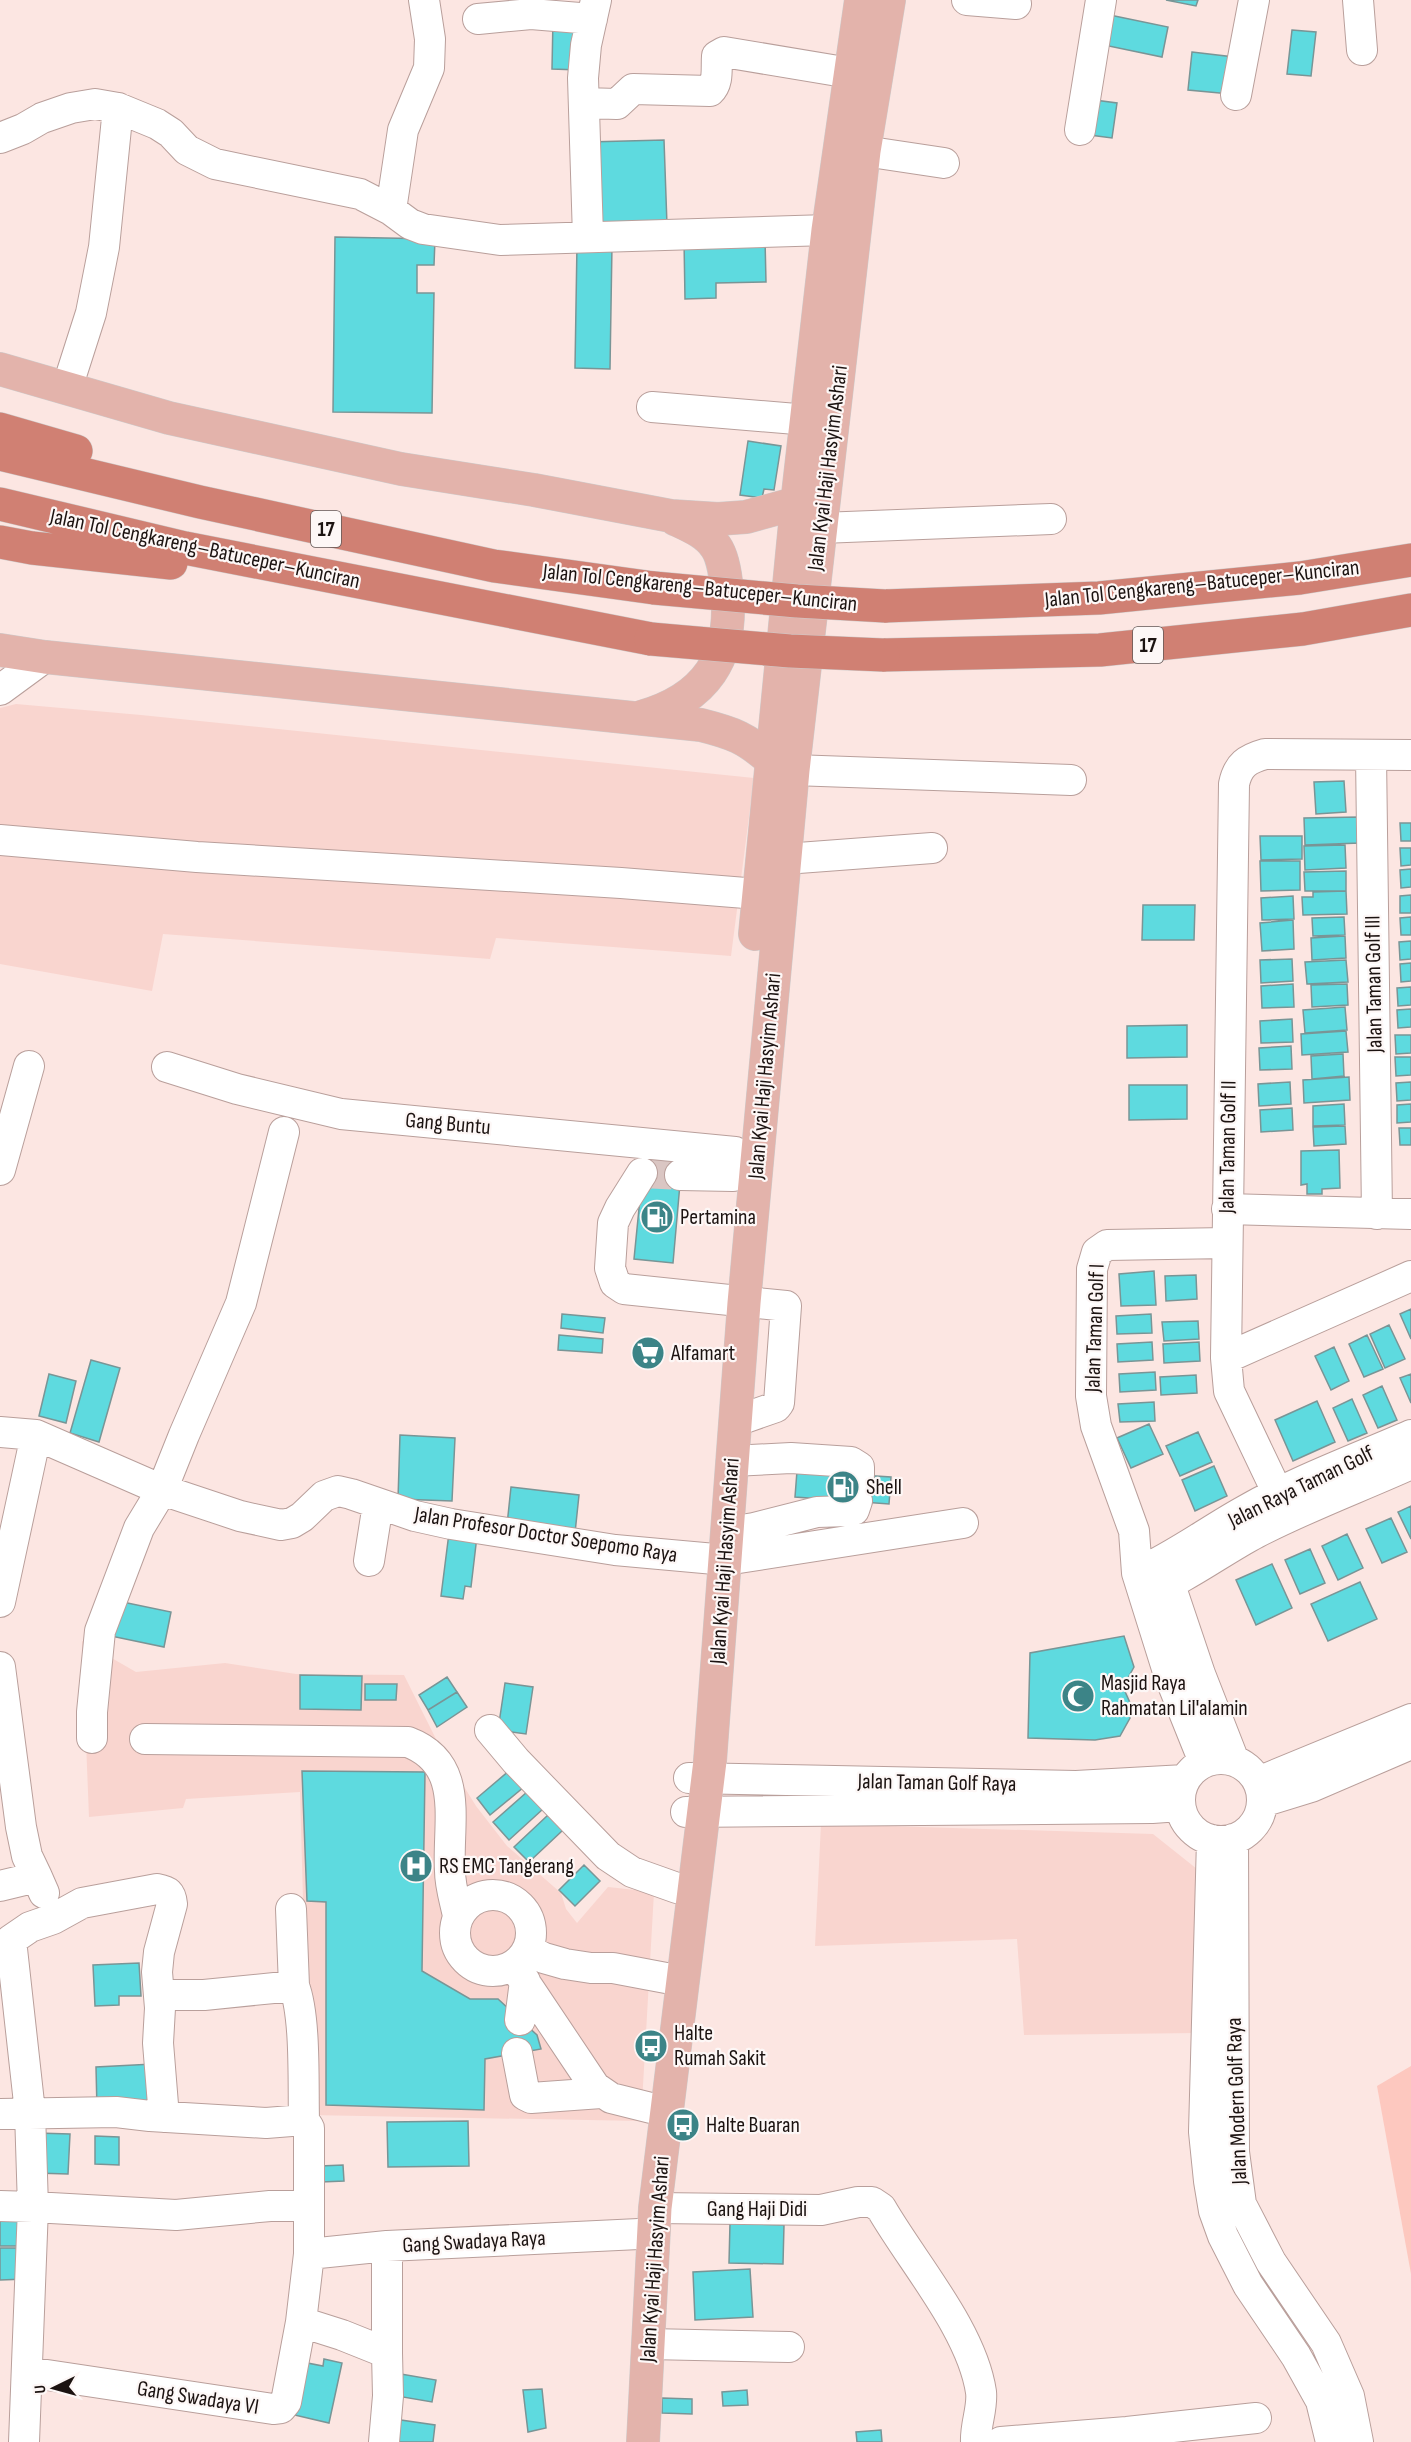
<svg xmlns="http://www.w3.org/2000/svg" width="1411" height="2442" font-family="'Sofia Sans Condensed',sans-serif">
  <rect width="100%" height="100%" fill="#fce6e2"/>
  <path fill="#f9d5cf" d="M16,704L141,715L754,778L731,956L496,938L490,959L163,934L152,991L0,964V708Z
    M82,1641L136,1672L225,1663L296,1674L404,1675L442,1751L476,1806L507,1846L561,1893L566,1909L577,1923L608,1887L654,1892L641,2121L309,2115L300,1792L186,1799L183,1808L89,1817Z
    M821,1824L1153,1834L1197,1869L1198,2033L1024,2035L1017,1939L815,1946Z"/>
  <path fill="#fdc8bf" d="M1411,2066V2274L1377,2086Z"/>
  <path fill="#5edadf" stroke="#799596" stroke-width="1.5" d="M1166,0H1198L1196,6Z
    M1105,14L1168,27L1162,57L1099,44Z
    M553,19L580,20L579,70L552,69Z
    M1292,30L1316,32L1311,76L1287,74Z
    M1192,52L1234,57L1230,94L1188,90Z
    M1087,99L1117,103L1112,138L1082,134Z
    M664,140L667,225L590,227L588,142Z
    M335,237L435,239L434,265H417V293H434L432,413L333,412Z
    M765,239L766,282L716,283V298L685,299L684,240Z
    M577,244L612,245L610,369L575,368Z
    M748,441L781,446L774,490L764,489L762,498L740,495Z
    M1344,781L1346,812L1316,814L1314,782Z
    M1359,817L1360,843L1305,845L1304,818Z
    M1400,823H1411V841H1401Z
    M1260,836H1302V859L1261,860Z
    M1345,845L1346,868L1305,870L1304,846Z
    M1400,848H1411V865L1401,866Z
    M1260,861H1300V890L1261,891Z
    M1411,869V887L1401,888L1400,870Z
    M1346,871V891H1305L1304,872Z
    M1346,891L1347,914L1303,915L1302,897H1313V892Z
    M1411,895V913H1400V896Z
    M1293,896L1294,919L1262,920L1261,898Z
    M1143,905H1195L1194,940H1142Z
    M1344,917L1345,935L1313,936L1312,918Z
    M1411,917V935H1401L1400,918Z
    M1293,920L1294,949L1262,951L1260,923Z
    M1345,936L1346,958L1312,960L1311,938Z
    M1411,941V959L1400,960L1399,942Z
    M1292,959L1293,981L1261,983L1260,960Z
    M1346,960L1348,982L1307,984L1305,962Z
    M1411,963V981L1401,982L1400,964Z
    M1293,984L1294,1007L1262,1008L1261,986Z
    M1347,984L1348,1005L1312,1007L1311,985Z
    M1411,987V1005L1398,1006L1397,988Z
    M1345,1007L1347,1030L1305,1033L1303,1010Z
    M1411,1009V1027L1398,1028L1397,1010Z
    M1292,1019L1293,1042L1261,1043L1260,1021Z
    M1187,1025V1057L1127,1058V1026Z
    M1346,1031L1348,1052L1302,1055L1301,1034Z
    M1395,1035H1411V1053L1396,1054Z
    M1291,1046L1292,1069L1260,1070L1259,1048Z
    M1343,1054L1344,1076L1312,1079L1311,1056Z
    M1395,1057H1411V1075L1396,1076Z
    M1349,1077L1350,1100L1304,1103L1303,1080Z
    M1290,1082L1291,1104L1259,1106L1258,1084Z
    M1411,1082V1100L1397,1101L1396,1083Z
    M1129,1085H1187V1119L1129,1120Z
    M1344,1104L1345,1125L1313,1126V1106Z
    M1411,1104V1122L1397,1123V1105Z
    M1292,1108L1293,1130L1261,1132L1260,1110Z
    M1345,1126L1346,1144L1314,1146L1313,1127Z
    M1399,1128H1411V1145H1400Z
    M1339,1150L1340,1188L1322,1189V1194H1307V1184L1301,1185V1151Z
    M644,1158L682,1161L673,1263L634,1259Z
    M1154,1271L1156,1305L1121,1306L1119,1274Z
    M1196,1275L1197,1299L1166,1301L1165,1276Z
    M1411,1309V1339L1400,1314Z
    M562,1314L605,1318L603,1333L561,1328Z
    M1151,1314L1152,1333L1117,1334L1116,1316Z
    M1198,1321L1199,1339L1164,1341L1162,1322Z
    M1389,1325L1405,1359L1385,1368L1370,1334Z
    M559,1335L603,1339L602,1353L558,1350Z
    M1367,1335L1383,1369L1364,1377L1349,1344Z
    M1152,1342L1153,1360L1118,1362L1117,1344Z
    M1199,1342L1200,1361L1164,1363L1163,1344Z
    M1334,1347L1349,1381L1331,1390L1315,1356Z
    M91,1360L120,1368L99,1442L70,1433Z
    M1155,1372L1156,1390L1120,1392L1119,1374Z
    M49,1374L76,1381L66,1423L39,1416Z
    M1411,1374V1403L1400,1378Z
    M1196,1375L1197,1393L1161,1395L1160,1377Z
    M1382,1386L1397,1420L1378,1428L1363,1395Z
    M1352,1399L1367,1433L1348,1441L1333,1408Z
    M1317,1401L1335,1442L1293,1461L1275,1420Z
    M1154,1402L1155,1421L1120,1422L1118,1404Z
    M1149,1424L1163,1454L1131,1468L1117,1438Z
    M1198,1432L1212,1462L1180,1476L1166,1446Z
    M400,1435L455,1438L452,1501L398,1499Z
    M1214,1466L1227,1496L1195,1511L1182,1480Z
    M797,1471L891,1477L889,1504L795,1497Z
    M511,1487L579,1495L575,1533L507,1525Z
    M1411,1506V1539L1398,1512Z
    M1391,1518L1407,1552L1382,1563L1366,1529Z
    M449,1533L477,1536L471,1587L465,1586L463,1599L441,1596Z
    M1347,1534L1363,1568L1338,1580L1322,1546Z
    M1310,1549L1325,1583L1300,1594L1285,1560Z
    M1272,1564L1292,1608L1256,1625L1236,1580Z
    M1360,1582L1377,1619L1328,1641L1311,1604Z
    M113,1600L171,1612L164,1647L106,1635Z
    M1124,1636L1134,1667L1123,1687L1131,1705L1130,1718L1120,1736L1095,1740L1028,1738L1030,1653Z
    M300,1675L362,1676L361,1710L300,1709Z
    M447,1677L457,1692L428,1710L419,1695Z
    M505,1683L533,1687L526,1734L498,1730Z
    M365,1684H397L396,1700H365Z
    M457,1692L467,1707L437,1727L428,1710Z
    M510,1770L524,1787L490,1815L477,1798Z
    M302,1771L425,1772L422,1971L470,1999H498L537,2035L541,2049L485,2059L484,2110L326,2105V1902L307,1901Z
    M527,1792L543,1809L509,1840L493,1822Z
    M548,1815L563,1830L529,1862L514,1847Z
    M584,1865L600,1881L575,1906L559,1890Z
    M139,1963L141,1996H119V2005L95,2006L93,1965Z
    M153,2064L155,2107L97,2109L96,2067Z
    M468,2121L469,2166L388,2167L387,2122Z
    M36,2133L70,2134L68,2174L35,2173Z
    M95,2136L119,2137V2165L95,2164Z
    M343,2165L344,2181L321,2182L320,2166Z
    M21,2214L22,2246H0V2215Z
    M730,2223L784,2225L783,2264L729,2263Z
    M0,2248H25L26,2279L0,2280Z
    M750,2269L753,2317L695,2320L693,2272Z
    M324,2359L342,2363L329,2423L286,2413L297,2361L323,2366Z
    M395,2373L436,2380L432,2402L391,2395Z
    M542,2389L546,2428L528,2432L523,2390Z
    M747,2390L748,2405L723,2406L722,2392Z
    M662,2398L692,2399V2414L662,2413Z
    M394,2419L435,2425L433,2442H391Z
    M881,2430L882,2442H857L856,2432Z"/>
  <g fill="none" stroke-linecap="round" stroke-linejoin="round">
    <path stroke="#dac6c3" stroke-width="30" stroke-dasharray="30 15" stroke-linecap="butt" d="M642,1173L680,1175"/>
    <defs>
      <path id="minor" d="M967,0L1016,4
        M1358,0L1362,50
        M478,19L531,14L592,19
        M1236,95L1254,0
        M584,103L617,104L633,89L710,91C719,83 716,68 717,56L724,52L850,73
        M1080,130L1101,0
        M0,138L23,129L42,118L71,108L95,104L118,108L157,124L171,133L187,150L215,164L360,194L391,210L410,224L423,229L500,240L828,230
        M864,151L944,163
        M391,210L403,130L429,68L430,39L424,0
        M588,237L583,78L586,45L596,0
        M67,388L91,313L104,247L118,108
        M652,407L808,420
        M821,528L1051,519
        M0,690L45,657
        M1371,755L1377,1214
        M793,770L1071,780
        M0,840L197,857L621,883L758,894
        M785,859L932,848
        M167,1067L237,1089L341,1114L735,1152
        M0,1170L29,1066
        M642,1173L620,1208L613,1223L610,1268L615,1283L624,1289L786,1306L779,1403L776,1407L736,1421
        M680,1175L733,1176
        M1227,1209L1411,1214
        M1226,1358L1411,1276
        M0,1432L36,1435L162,1490L240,1516L281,1525L292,1523L302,1517L324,1496L338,1491L351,1494L415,1516L451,1524L615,1550L726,1560L963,1523
        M732,1461L791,1458L851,1462L859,1467V1475
        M1289,1517L1229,1391L1226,1358L1234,784C1238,765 1247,759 1265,754L1411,755
        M728,1532L754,1528L817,1512L849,1511L854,1510L857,1501
        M369,1561L378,1504
        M1164,1567L1200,1674L1234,1761
        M1137,1573C1175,1556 1208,1531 1244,1511C1296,1481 1356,1459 1411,1435
        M1144,1594C1185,1580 1218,1553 1256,1533C1306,1507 1360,1487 1411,1464
        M0,1602L36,1435
        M0,1667L21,1827L27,1856L37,1877
        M490,1730L516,1761L608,1856L632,1872L677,1888
        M92,1738V1712L100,1631L139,1528L162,1490L184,1435L241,1303L284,1132
        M145,1739L408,1742C466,1764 447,1822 450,1871C450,1886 455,1901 458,1916
        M1180 1800a41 41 0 1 1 82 0a41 41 0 1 1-82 0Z
        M1204,1762L1169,1675L1137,1573L1134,1531L1096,1426L1091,1396L1092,1269L1097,1252L1107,1245L1227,1243
        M689,1778L1076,1786L1185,1780
        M1258,1782L1411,1719
        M1262,1802L1311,1787L1411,1744
        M686,1812L1152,1808L1180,1806
        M1233,1839L1234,2152L1241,2204L1271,2262L1326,2343L1349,2396L1358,2442
        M1212,1840L1204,2132L1209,2181L1214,2211L1223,2236L1248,2285L1296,2356L1321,2401L1331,2442
        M0,1886L37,1877L44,1893
        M455 1933a38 38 0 1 1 76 0a38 38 0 1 1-76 0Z
        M291,1909L294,1986
        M11,1940L30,1927L53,1919L82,1903L157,1889C168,1891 171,1893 172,1904L159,1952L157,1972L160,2008L158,2043L164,2117
        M0,1948L11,1940L30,2112L33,2207L176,2215L270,2206H307
        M529,1950L544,1958L565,1964L591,1968H613L666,1978
        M514,1966L595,2087L611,2098L651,2108
        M159,1995H204L294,1986C306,2017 303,2085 304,2120
        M520,2020L525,1981
        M517,2053L525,2095L531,2098L601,2093
        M0,2114L116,2112L150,2116L266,2123L304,2120L309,2128V2254L301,2322L342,2335L387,2353L388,2396L384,2442
        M0,2206L33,2207L24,2442
        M655,2208L821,2210L858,2202H872L881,2208C912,2262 972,2330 981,2392C983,2408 975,2425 976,2442
        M387,2246V2353
        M309,2254L387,2246L639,2234
        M649,2344L789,2347
        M27,2372L273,2409L281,2408L286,2402L301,2322
        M1001,2442L1127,2432L1256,2418"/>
      <path id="major" d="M0,369L169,418L401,469L534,490L671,516L718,519L746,517L797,503
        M0,650L45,657L701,725C733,733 746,738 771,760
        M641,717C705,699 734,658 727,591C726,579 723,557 716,547C707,533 690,526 675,519
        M755,934L797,503L828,230L861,0
        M643,2442L655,2208L710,1761L744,1303L793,770L864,151L889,0"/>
      <path id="highway" d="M0,429L76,451
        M0,454L200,502L494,566L654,588
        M0,504L185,548L651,639
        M0,542L32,548L171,563
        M885,606L1099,598L1300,578L1411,560
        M883,655L1100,650L1303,629L1411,610"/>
    </defs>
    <use href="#minor" stroke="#b99f9b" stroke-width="32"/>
    <use href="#major" stroke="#cdcbcb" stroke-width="34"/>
    <use href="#highway" stroke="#cdcbcb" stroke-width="34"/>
    <use href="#minor" stroke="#fff" stroke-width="30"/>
    <use href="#major" stroke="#e3b3ab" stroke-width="33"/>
    <use href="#highway" stroke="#d08073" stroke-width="33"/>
    <defs>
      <path id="highway-bridge" d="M654,588L797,601L885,606
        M651,639L790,651L883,655"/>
    </defs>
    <use href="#highway-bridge" stroke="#cdcbcb" stroke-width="34" stroke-linecap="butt"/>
    <use href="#highway-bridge" stroke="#d08073" stroke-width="33"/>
  </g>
  <defs>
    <symbol id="fuel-disc" viewBox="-11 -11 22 22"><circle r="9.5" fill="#3c8487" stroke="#fdf7f6"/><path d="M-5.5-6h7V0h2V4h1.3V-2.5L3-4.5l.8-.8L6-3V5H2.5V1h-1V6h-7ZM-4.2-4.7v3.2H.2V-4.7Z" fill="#fff"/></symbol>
    <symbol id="supermarket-disc" viewBox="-11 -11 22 22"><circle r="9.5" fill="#3c8487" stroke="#fdf7f6"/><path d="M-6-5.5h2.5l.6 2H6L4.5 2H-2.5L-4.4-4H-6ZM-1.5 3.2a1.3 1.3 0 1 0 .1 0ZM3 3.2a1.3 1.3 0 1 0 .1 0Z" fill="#fff"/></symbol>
    <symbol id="mosque-disc" viewBox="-11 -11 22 22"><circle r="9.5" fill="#3c8487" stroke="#fdf7f6"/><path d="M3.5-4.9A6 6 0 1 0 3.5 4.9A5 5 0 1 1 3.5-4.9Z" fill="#fff"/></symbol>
    <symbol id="hospital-disc" viewBox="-11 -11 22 22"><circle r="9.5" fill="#3c8487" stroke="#fdf7f6"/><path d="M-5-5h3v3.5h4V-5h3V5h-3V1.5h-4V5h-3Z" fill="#fff"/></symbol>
    <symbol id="bus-disc" viewBox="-11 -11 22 22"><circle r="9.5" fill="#3c8487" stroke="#fdf7f6"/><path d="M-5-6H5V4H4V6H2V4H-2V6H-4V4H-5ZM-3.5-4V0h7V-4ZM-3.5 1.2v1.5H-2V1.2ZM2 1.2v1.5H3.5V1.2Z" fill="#fff"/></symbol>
  </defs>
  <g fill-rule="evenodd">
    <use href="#fuel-disc" x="638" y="1198" width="38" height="38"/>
    <use href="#supermarket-disc" x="629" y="1334" width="38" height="38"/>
    <use href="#fuel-disc" x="824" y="1468" width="38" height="38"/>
    <use href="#mosque-disc" x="1059" y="1677" width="38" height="38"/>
    <use href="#hospital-disc" x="397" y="1847" width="38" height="38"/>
    <use href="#bus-disc" x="632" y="2027" width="38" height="38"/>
    <use href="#bus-disc" x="664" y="2106" width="38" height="38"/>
  </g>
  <g text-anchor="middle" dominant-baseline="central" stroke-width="4.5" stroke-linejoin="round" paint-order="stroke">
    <g fill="#fdf7f6" stroke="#605756" stroke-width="1.5">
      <rect x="311" y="511" width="30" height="36" rx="4.5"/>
      <rect x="1133" y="627" width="30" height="36" rx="4.5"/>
    </g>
    <g font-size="21" font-weight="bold" fill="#1c1311">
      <text x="326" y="529">17</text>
      <text x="1148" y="645">17</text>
    </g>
    <g font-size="22" fill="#1c1311" stroke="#fdf7f6">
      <text transform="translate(828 468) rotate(-83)">Jalan Kyai Haji Hasyim Ashari</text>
      <text transform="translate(205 549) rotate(12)">Jalan Tol Cengkareng–Batuceper–Kunciran</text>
      <text transform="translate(1202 584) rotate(-6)">Jalan Tol Cengkareng–Batuceper–Kunciran</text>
      <text transform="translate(700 588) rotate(6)">Jalan Tol Cengkareng–Batuceper–Kunciran</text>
      <text transform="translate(1374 984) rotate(-91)">Jalan Taman Golf III</text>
      <text transform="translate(765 1076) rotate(-85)">Jalan Kyai Haji Hasyim Ashari</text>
      <text transform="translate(448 1124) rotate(5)">Gang Buntu</text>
      <text transform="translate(1228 1147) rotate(-89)">Jalan Taman Golf II</text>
      <text transform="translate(1095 1328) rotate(-88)">Jalan Taman Golf I</text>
      <text transform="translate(1301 1487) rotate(-26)">Jalan Raya Taman Golf</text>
      <text transform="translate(546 1535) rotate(9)">Jalan Profesor Doctor Soepomo Raya</text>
      <text transform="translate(725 1561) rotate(-86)">Jalan Kyai Haji Hasyim Ashari</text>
      <text transform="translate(937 1783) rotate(1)">Jalan Taman Golf Raya</text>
      <text transform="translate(1237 2101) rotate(-92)">Jalan Modern Golf Raya</text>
      <text x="757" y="2209">Gang Haji Didi</text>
      <text transform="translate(474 2242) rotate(-3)">Gang Swadaya Raya</text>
      <text transform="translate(655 2259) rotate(-86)">Jalan Kyai Haji Hasyim Ashari</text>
      <text transform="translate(198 2398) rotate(9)">Gang Swadaya VI</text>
    </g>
    <g font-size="22" fill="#1c1311" stroke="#fdf7f6" text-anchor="start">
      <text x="680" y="1217">Pertamina</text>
      <text x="671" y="1353">Alfamart</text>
      <text x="866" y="1487">Shell</text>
      <text x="1101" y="1683">Masjid Raya<tspan x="1101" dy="25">Rahmatan Lil'alamin</tspan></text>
      <text x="439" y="1866">RS EMC Tangerang</text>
      <text x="674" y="2033">Halte<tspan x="674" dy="25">Rumah Sakit</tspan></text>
      <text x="706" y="2125">Halte Buaran</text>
    </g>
  </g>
  <g transform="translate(54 2388) rotate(265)" stroke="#fdf7f6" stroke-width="4.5" paint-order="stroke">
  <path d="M0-4.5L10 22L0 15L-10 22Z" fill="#1c1311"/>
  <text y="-9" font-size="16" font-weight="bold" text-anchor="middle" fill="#1c1311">U</text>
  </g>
</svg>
